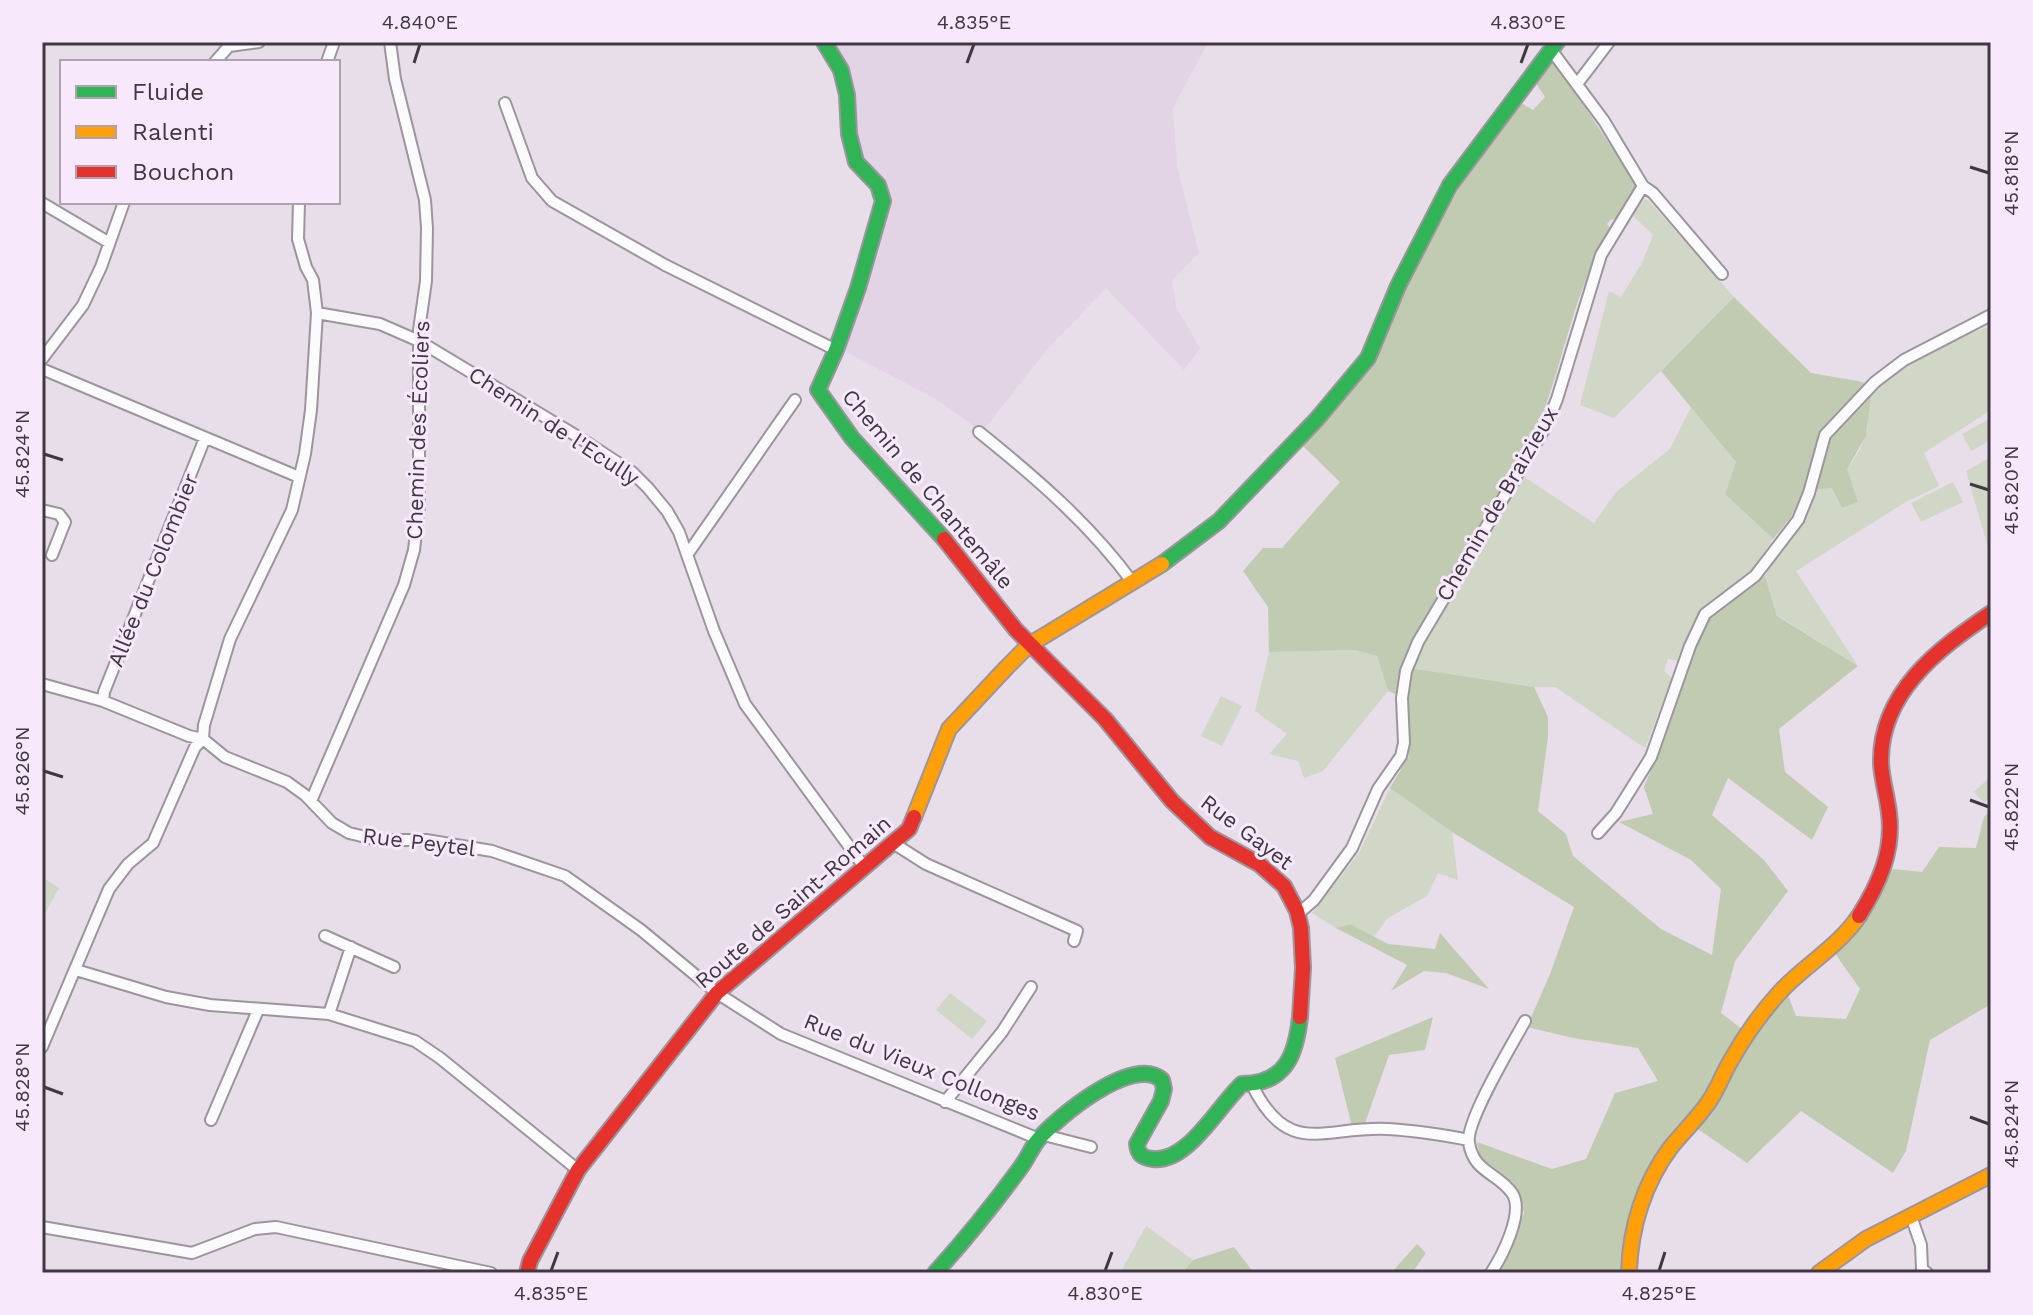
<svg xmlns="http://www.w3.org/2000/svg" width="2033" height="1315" font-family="'Work Sans',sans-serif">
  <rect width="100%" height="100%" fill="#e7dee9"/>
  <path fill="#e2d3e5" d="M833,42H1208L1173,108L1177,166L1199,253L1172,281L1176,307L1200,348L1184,370L1106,288L1044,353L982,432L936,399L844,351L890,198L889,190L860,154L850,77Z"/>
  <path fill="#d0d7c6" d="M1644,199L1649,201L1734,297L1614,418L1580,405L1609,291L1621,297L1642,263L1653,235L1632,215Z
    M1991,325V410L1924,453L1939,486L1904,503L1796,571L1858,666L1777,615L1765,576L1801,521L1814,490L1832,488C1844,473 1860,454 1866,435C1870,424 1866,410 1870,398C1884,361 1957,340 1991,325Z
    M1691,407L1736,462L1725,494L1773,539L1752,570L1699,612L1678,661L1668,659L1664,671L1672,678L1645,748L1555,687H1534L1410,668L1422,643L1524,477L1594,523L1616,492L1670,449Z
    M1991,418V440L1971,451L1962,434Z
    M1991,457V558L1966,471Z
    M1953,482L1963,502L1921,522L1911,503Z
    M1355,650L1377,656L1388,691L1323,771L1304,778L1298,761L1269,754L1287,734L1255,711L1269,652Z
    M1221,696L1242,706L1222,746L1201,736Z
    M1991,776V796L1984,803L1974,792Z
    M1390,788L1452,832L1458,880L1438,873L1427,896L1388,918L1373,938L1350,924L1336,928L1312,913L1359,853Z
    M42,877L59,888L42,919Z
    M950,993L987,1021L972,1039L936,1010Z
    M1146,1226L1193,1260L1182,1273H1120Z"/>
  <path fill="#c1cbb2" d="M1553,59L1638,187L1617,220L1611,219L1607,224L1611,229C1570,294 1563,375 1530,444L1415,640L1399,696L1388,691L1377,656L1355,650L1269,652L1268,607L1243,571L1263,548H1282L1340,482L1303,446L1373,364L1406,287L1461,184L1521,103L1533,110L1545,97L1535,82Z
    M1734,297L1811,373L1858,381L1878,387L1871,397L1866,436L1847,469L1858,502L1842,508L1832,488L1803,491L1791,517L1773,539L1725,494L1736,462L1661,371Z
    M1765,576L1777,616L1858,666L1779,729L1785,772L1828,807L1812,840L1728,778L1712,815L1764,860L1788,891L1735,961L1721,1013L1742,1029C1727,1051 1716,1076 1701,1098C1686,1122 1664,1142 1650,1167C1637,1191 1619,1246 1621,1273H1496L1503,1265L1524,1213L1518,1191L1481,1163L1477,1142L1552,1169L1586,1159L1615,1093L1658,1081L1638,1048L1573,1038L1527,1027L1550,974L1574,907L1452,832L1390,788L1409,756L1406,699L1410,668L1534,687L1548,717V737L1538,811L1566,834L1573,856L1661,929L1712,955L1721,889L1691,860L1619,822L1653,814L1644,787L1670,724L1685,673L1711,615Z
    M1991,810V1004L1930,1040L1906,1151L1893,1173L1801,1111L1747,1163L1695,1127L1737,1060L1787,992L1796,1016L1846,1019L1860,989L1834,952C1862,928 1877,902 1893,869L1922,872L1939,847L1976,848L1984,817Z
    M1350,924L1388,944L1435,949L1440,933L1489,989L1446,973L1424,971L1391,991L1407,965L1336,928Z
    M1433,1017L1425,1050L1389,1055L1364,1126L1352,1127L1335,1058Z
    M1417,1244L1426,1253L1412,1273H1391Z
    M1234,1247L1254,1273H1182L1193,1260Z"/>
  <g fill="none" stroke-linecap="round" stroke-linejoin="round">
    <defs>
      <path id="street" d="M229,46L259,42
        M215,62L229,46
        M327,62L334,42
        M1577,84L1609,42
        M505,103L532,178L552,201L665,265L836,350
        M1643,186L1653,193L1722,274
        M42,203L108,242
        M317,313L380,324L419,341L580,438L632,472L648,488L667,511L679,532L714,631L745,704L865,868
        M42,359L83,305L101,267L124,202
        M42,369L299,477
        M979,432C1035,477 1090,524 1133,583
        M42,510L59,514L65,522L52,555
        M687,555L795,400
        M42,684L103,701L189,736L203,739
        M103,701L104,692L205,438
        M203,739L225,757L287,782L305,795L332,823L349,833L378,840H426L492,851L565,876L641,930L717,993L781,1034L1039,1139
        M311,801L404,585L414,550L419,506V330L426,281L427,228L425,200L395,79L390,42
        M1598,833L1616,813L1651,757L1690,646L1705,614L1755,576L1798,520L1809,493L1825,435L1875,382L1904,360L1991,315
        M893,843L926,864L1077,931L1074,941
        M1298,914L1314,900L1352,848L1378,789L1401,756L1404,743L1402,698L1406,671L1418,642L1546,426L1557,399L1601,255L1643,186L1604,121L1552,51
        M325,936L394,967
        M76,970L166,997L210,1005L329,1014L415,1041L440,1058L578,1170
        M329,1014L351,947
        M42,1047L109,889L128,864L153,843L195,747L203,739L204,725L230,639L292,510L305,454L311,410L317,313L313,280L306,267L298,239L299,202
        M1252,1085C1289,1159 1323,1126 1387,1129C1408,1130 1447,1135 1468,1140
        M945,1102L1002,1032L1031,987
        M211,1120L258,1010
        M1044,1135L1091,1147
        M1911,1216L1921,1245L1922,1269L1927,1273
        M42,1227L192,1253L255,1229L276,1227L491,1273
        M1491,1273C1502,1256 1525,1212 1512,1193C1497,1172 1474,1173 1469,1143C1465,1122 1513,1043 1525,1021"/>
      <path id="fast" d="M824,42L841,70L847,95L849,134L856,162L878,185L883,201L858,288L836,350L818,390L852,438L944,539
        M1162,564L1219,521L1317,419L1368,358L1398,286L1450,185L1557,42
        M935,1273C965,1240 994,1204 1021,1167C1027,1159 1031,1149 1037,1141C1056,1118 1133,1054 1162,1080L1164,1089L1161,1101L1137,1144C1138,1155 1143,1158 1153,1159C1188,1163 1219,1105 1242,1084C1286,1084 1296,1054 1300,1017"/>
      <path id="slow" d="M914,817L949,729L1007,667L1029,645L1162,564
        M1629,1273C1630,1228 1644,1183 1671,1147C1684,1131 1699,1117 1710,1100C1718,1088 1723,1074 1730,1062C1744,1037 1761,1013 1780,992C1805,965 1838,947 1859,916
        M1819,1273L1866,1239L1991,1175"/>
      <path id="jam" d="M944,539L1016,630L1105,719L1172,801L1210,837L1259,864L1284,886L1297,911L1301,928L1303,968L1300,1017
        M1859,916C1879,884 1894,851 1889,813C1887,796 1882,780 1881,764C1879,693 1938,649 1991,613
        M527,1273L530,1261L578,1170L717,993L909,829L914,817"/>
    </defs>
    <use href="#street" stroke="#9c959d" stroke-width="14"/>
    <use href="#fast" stroke="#9c959d" stroke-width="18"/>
    <use href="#slow" stroke="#9c959d" stroke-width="18"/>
    <use href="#jam" stroke="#9c959d" stroke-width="18"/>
    <use href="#street" stroke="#fbfafc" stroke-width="10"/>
    <use href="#fast" stroke="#30b455" stroke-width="14"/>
    <use href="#slow" stroke="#ff9f0a" stroke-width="14"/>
    <use href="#jam" stroke="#e5322d" stroke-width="14"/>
  </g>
  <path fill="none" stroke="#3f3840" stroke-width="3" d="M414,63L420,44M967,63L974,44M1521,63L1528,44M1970,167L1989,173M44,454L63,460M1970,484L1989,490M44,771L63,777M1970,800L1989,807M44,1087L63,1094M1970,1117L1989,1124M551,1271L558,1252M1105,1271L1112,1252M1659,1271L1665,1252"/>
  <g text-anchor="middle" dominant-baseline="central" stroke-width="6" stroke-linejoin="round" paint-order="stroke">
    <g font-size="22" fill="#3f3840" stroke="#f8e8fb">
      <text transform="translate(554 426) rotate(33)">Chemin de l'Ecully</text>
      <text transform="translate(418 430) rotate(-88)">Chemin des Écoliers</text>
      <text transform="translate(928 489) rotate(50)">Chemin de Chantemâle</text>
      <text transform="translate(1497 504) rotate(-60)">Chemin de Braizieux</text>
      <text transform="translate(153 570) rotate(-68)">Allée du Colombier</text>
      <text transform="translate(1247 832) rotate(37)">Rue Gayet</text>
      <text transform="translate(419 842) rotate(7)">Rue Peytel</text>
      <text transform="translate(793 902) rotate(-41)">Route de Saint-Romain</text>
      <text transform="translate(922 1067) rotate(22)">Rue du Vieux Collonges</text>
    </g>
  </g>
  <rect width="2033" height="1315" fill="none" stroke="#f8e8fb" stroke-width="88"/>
  <rect x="60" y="60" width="280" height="144" fill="#f8e8fb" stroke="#aea2b0" stroke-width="2"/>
  <rect x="76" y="86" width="40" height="12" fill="#30b455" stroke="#aea2b0" stroke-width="2"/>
  <text x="132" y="100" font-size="24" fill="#3f3840">Fluide</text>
  <rect x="76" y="126" width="40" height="12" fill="#ff9f0a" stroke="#aea2b0" stroke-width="2"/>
  <text x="132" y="140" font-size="24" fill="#3f3840">Ralenti</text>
  <rect x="76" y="166" width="40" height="12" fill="#e5322d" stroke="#aea2b0" stroke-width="2"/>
  <text x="132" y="180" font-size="24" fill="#3f3840">Bouchon</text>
  <rect x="44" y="44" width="1945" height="1227" fill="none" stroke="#3f3840" stroke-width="3"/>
  <g font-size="20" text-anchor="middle" fill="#3f3840">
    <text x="420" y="29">4.840°E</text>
    <text x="974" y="29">4.835°E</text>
    <text x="1528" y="29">4.830°E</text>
    <text transform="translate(2011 173) rotate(-90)" y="7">45.818°N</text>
    <text transform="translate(22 454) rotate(-90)" y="7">45.824°N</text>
    <text transform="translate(2011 490) rotate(-90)" y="7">45.820°N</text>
    <text transform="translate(22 771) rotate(-90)" y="7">45.826°N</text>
    <text transform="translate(2011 807) rotate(-90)" y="7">45.822°N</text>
    <text transform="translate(22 1087) rotate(-90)" y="7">45.828°N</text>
    <text transform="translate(2011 1124) rotate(-90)" y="7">45.824°N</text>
    <text x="551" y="1300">4.835°E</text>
    <text x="1105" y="1300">4.830°E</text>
    <text x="1659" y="1300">4.825°E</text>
  </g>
</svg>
